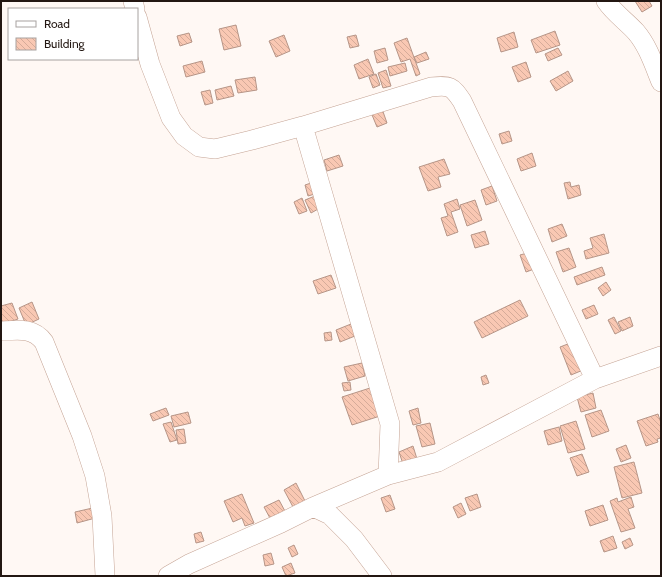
<svg xmlns="http://www.w3.org/2000/svg" width="662" height="577" font-family="Cabin,sans-serif">
  <defs>
    <pattern id="building-back-hatch" width="6" height="6" patternUnits="userSpaceOnUse"><rect width="6" height="6" fill="#f9c8b3"/><path d="M-1 5l2 2M0 0l6 6M5-1l2 2" fill="none" stroke="#d5ab99"/></pattern>
  </defs>
  <rect width="100%" height="100%" fill="#fff8f4"/>
  <path fill="url(#building-back-hatch)" stroke="#b69587" d="M635,1H649L652,6L642,12Z
    M236,25L241,46L224,50L219,29Z
    M555,31L560,45L536,53L531,40Z
    M514,32L518,47L501,52L497,38Z
    M189,33L192,42L180,46L177,36Z
    M284,35L290,51L276,57L269,41Z
    M356,35L359,46L350,48L347,37Z
    M407,38L420,74L416,76L410,59L401,62L394,43Z
    M385,48L388,60L377,63L374,51Z
    M558,48L562,55L548,61L545,54Z
    M426,52L429,59L417,63L414,57Z
    M368,59L374,74L359,79L354,65Z
    M202,61L205,72L186,77L183,66Z
    M526,62L531,77L518,82L512,67Z
    M405,63L407,71L390,76L388,67Z
    M386,70L391,86L383,88L378,73Z
    M568,71L573,81L556,91L550,81Z
    M376,74L380,85L373,88L369,77Z
    M255,77L257,90L238,93L235,80Z
    M231,86L234,96L217,100L215,90Z
    M210,90L213,103L205,105L201,92Z
    M381,106L387,123L377,127L370,110Z
    M509,131L512,141L502,144L499,134Z
    M532,153L536,166L521,171L517,159Z
    M339,155L343,166L327,171L324,160Z
    M444,159L450,174L438,177L441,187L428,191L419,167Z
    M314,182L318,193L308,196L305,185Z
    M570,182L571,187L579,185L581,195L568,199L564,183Z
    M492,186L497,201L486,205L481,190Z
    M315,196L320,208L311,213L305,200Z
    M302,198L307,211L299,214L294,202Z
    M457,199L460,209L451,212L458,232L447,236L441,218L448,216L444,204Z
    M475,200L482,220L467,226L460,205Z
    M562,224L567,236L552,242L548,229Z
    M485,231L489,244L475,248L471,235Z
    M604,234L609,253L586,259L584,251L593,248L590,238Z
    M569,248L576,267L563,272L556,252Z
    M531,252L537,268L526,272L520,255Z
    M602,267L605,275L577,285L574,277Z
    M331,275L336,288L318,294L313,281Z
    M606,282L611,290L603,296L598,288Z
    M520,300L528,316L482,338L474,322Z
    M32,302L39,319L26,325L19,308Z
    M12,303L18,319L1,325V306Z
    M594,305L598,314L586,319L582,310Z
    M614,317L621,331L615,334L608,320Z
    M630,317L633,326L622,331L618,322Z
    M351,324L355,336L340,342L336,330Z
    M331,332L332,340L325,341L324,333Z
    M573,342L583,370L571,375L560,347Z
    M362,363L365,376L348,381L344,367Z
    M486,375L489,383L483,385L481,377Z
    M350,382L351,390L344,391L342,383Z
    M370,388L380,416L352,425L342,397Z
    M593,393L596,408L581,412L577,397Z
    M166,408L169,415L153,421L150,414Z
    M418,408L421,423L413,425L409,411Z
    M601,410L609,431L592,437L585,415Z
    M188,412L191,423L174,427L171,416Z
    M658,414L661,423V438L657,439L658,442L646,446L637,421Z
    M576,421L585,449L568,453L560,426Z
    M171,422L177,440L170,442L163,424Z
    M430,423L435,444L422,447L416,426Z
    M559,427L562,441L548,445L544,431Z
    M184,429L186,443L178,444L176,430Z
    M626,445L631,458L621,462L616,449Z
    M413,446L417,459L403,464L399,452Z
    M582,454L589,472L577,476L570,458Z
    M634,462L642,493L622,498L614,467Z
    M296,483L305,501L293,507L284,490Z
    M242,494L254,523L245,526L242,518L233,522L224,501Z
    M477,494L481,507L470,511L465,498Z
    M390,495L395,509L386,512L381,498Z
    M631,497L634,507L628,509L635,528L621,532L610,501L617,498L618,502Z
    M279,500L286,513L271,520L264,507Z
    M461,503L466,514L458,518L453,507Z
    M603,505L608,520L590,526L585,511Z
    M97,507L99,517L77,523L75,512Z
    M201,532L204,541L196,543L194,534Z
    M613,536L617,548L604,552L600,541Z
    M630,538L633,545L625,549L622,542Z
    M294,545L298,554L292,557L288,548Z
    M271,553L274,564L265,566L263,555Z
    M291,563L295,573L286,576L282,567Z"/>
  <g fill="none" stroke-linecap="round" stroke-linejoin="round">
    <defs>
      <path id="minor" d="M133,1L135,9
        M606,1C614,13 626,21 636,32C648,46 654,65 661,82
        M137,17L150,64L171,118L184,136L199,147L215,149L252,140L303,126L431,87C450,85 452,86 462,101L595,379
        M303,126L390,424L388,475
        M1,331C17,330 33,327 44,342L82,436L95,476L102,516L105,576
        M313,507L330,515L354,539L382,576
        M168,576L189,564L281,523L313,507L388,475L438,462L595,379L661,356"/>
    </defs>
    <use href="#minor" stroke="#c5a495" stroke-width="20"/>
    <use href="#minor" stroke="#fff" stroke-width="19"/>
  </g>
  <rect width="662" height="577" fill="none" stroke="#231712" stroke-width="4"/>
  <rect x="8" y="8" width="130" height="52" fill="#ffffff" stroke="#a7a2a0"/>
  <rect x="16" y="21" width="20" height="6" fill="#ffffff" stroke="#a7a2a0"/>
  <text x="44" y="28" font-size="12" fill="#231712">Road</text>
  <rect x="16" y="38" width="20" height="12" fill="url(#building-back-hatch)" stroke="#a7a2a0"/>
  <text x="44" y="48" font-size="12" fill="#231712">Building</text>
</svg>
